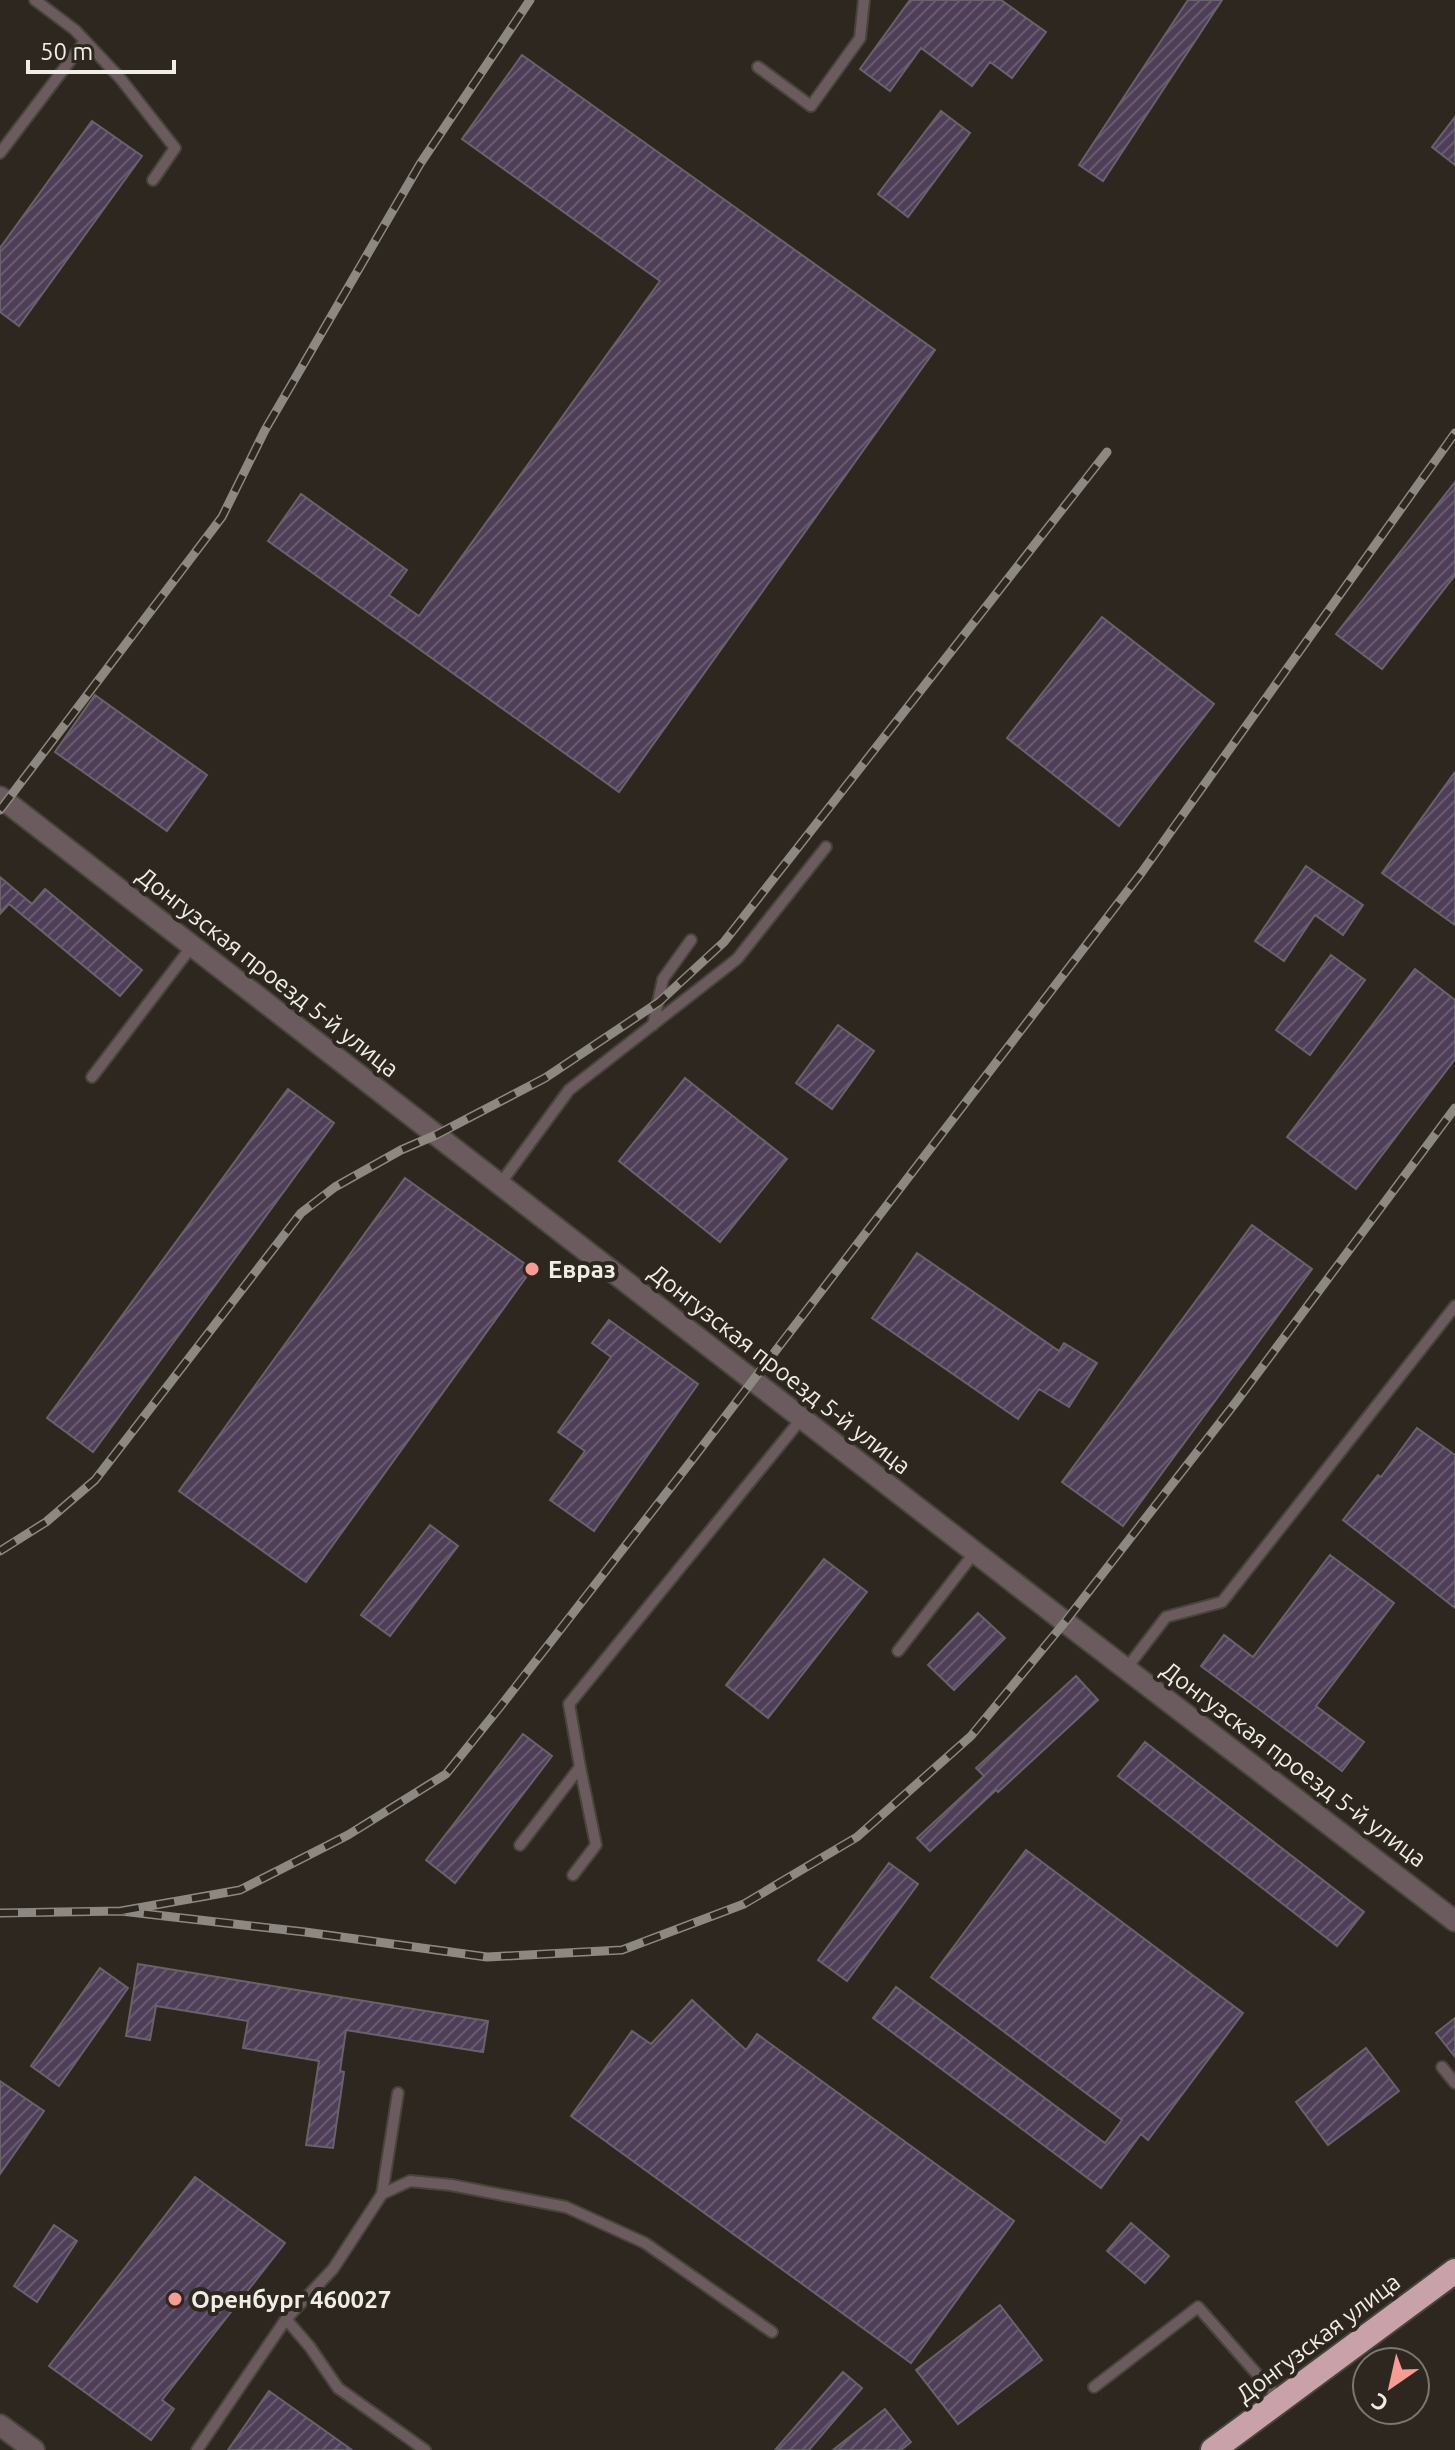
<svg xmlns="http://www.w3.org/2000/svg" width="1455" height="2450" font-family="Ubuntu,sans-serif">
  <defs>
    <pattern id="building-hatch" width="6" height="6" patternUnits="userSpaceOnUse" patternTransform="scale(2)"><rect width="6" height="6" fill="#4f3e58"/><path d="M-1 1l2-2M0 6l6-6M5 7l2-2" fill="none" stroke="#695a70"/></pattern>
  </defs>
  <rect width="100%" height="100%" fill="#2d271f"/>
  <path fill="url(#building-hatch)" stroke="#68626b" stroke-width="2" d="M910,0H1001L1046,32L1012,78L990,62L972,86L921,48L890,91L860,69Z
    M1188,0H1222L1103,181L1079,165Z
    M522,55L935,350L619,792L268,541L301,494L407,570L389,595L419,616L660,281L462,139Z
    M941,111L970,133L908,217L878,194Z
    M1455,117V165L1432,147Z
    M92,121L142,156L19,326L0,312V248Z
    M1455,482V575L1382,669L1336,634Z
    M1102,617L1214,704L1119,826L1007,738Z
    M95,695L207,775L167,831L55,752Z
    M1455,772V925L1382,873Z
    M1306,866L1363,905L1343,935L1315,915L1284,961L1255,941Z
    M0,877L32,904L45,889L142,970L120,996L9,904L0,914Z
    M1331,955L1365,980L1310,1055L1276,1030Z
    M1415,969L1455,1000V1059L1356,1189L1287,1137Z
    M838,1025L874,1051L832,1109L796,1083Z
    M685,1078L787,1159L720,1242L619,1161Z
    M288,1089L334,1123L93,1452L47,1418Z
    M405,1178L532,1269L306,1582L179,1491Z
    M1252,1225L1312,1269L1123,1526L1062,1482Z
    M917,1253L1059,1351L1064,1343L1097,1363L1069,1407L1039,1389L1018,1419L872,1318Z
    M609,1320L698,1384L594,1531L550,1500L585,1451L558,1432L611,1357L592,1343Z
    M1417,1428L1455,1455V1608L1343,1520L1378,1475L1381,1477Z
    M430,1525L458,1546L390,1636L361,1615Z
    M1330,1555L1394,1603L1316,1706L1364,1742L1342,1771L1201,1666L1224,1635L1253,1657Z
    M824,1559L867,1592L768,1718L726,1685Z
    M978,1613L1005,1638L954,1690L928,1665Z
    M1076,1676L1098,1700L998,1792L996,1790L930,1851L917,1838L984,1776L976,1768Z
    M523,1734L552,1756L455,1883L426,1860Z
    M1145,1742L1364,1912L1337,1946L1118,1776Z
    M1026,1850L1243,2013L1148,2140L1141,2134L1101,2188L873,2018L896,1987L1105,2143L1122,2120L931,1977Z
    M889,1863L918,1884L847,1981L818,1960Z
    M138,1964L488,2021L483,2052L346,2030L340,2071L344,2072L333,2148L306,2145L319,2061L243,2048L248,2021L156,2006L150,2040L126,2036Z
    M100,1968L128,1988L59,2086L31,2066Z
    M692,2000L746,2050L757,2034L1014,2221L911,2363L571,2116L632,2031L651,2044Z
    M1455,2018V2057L1436,2033Z
    M1366,2048L1399,2091L1328,2145L1296,2102Z
    M0,2081L44,2111L0,2174Z
    M195,2177L285,2243L162,2400L174,2409L151,2440L49,2366Z
    M1131,2223L1169,2256L1145,2283L1107,2251Z
    M54,2225L77,2241L37,2302L14,2286Z
    M1000,2305L1042,2360L958,2424L916,2370Z
    M843,2372L862,2388L809,2450H775Z
    M269,2391L352,2450H228Z
    M885,2409L911,2442L901,2450H833Z"/>
  <g fill="none" stroke-linecap="round" stroke-linejoin="round">
    <defs>
      <path id="lane" d="M35,0L75,30L120,78L175,148L153,180
        M758,67L811,106L860,38L864,0
        M0,153L85,41
        M653,1025L663,979L691,940
        M92,1077L192,946
        M500,1184L569,1090L737,959L826,847
        M898,1651L975,1552
        M1126,1669L1166,1617L1222,1602L1455,1306
        M520,1845L580,1767L569,1704L802,1418
        M573,1875L596,1845L580,1767
        M1442,2067L1455,2083
        M382,2194L410,2181L451,2185L566,2207L645,2243L772,2332
        M286,2319L310,2347L338,2388L425,2450
        M1094,2387L1198,2307L1279,2399
        M197,2450L286,2319L333,2269L382,2194L398,2093"/>
      <path id="street" d="M0,797L1065,1622L1455,1921
        M0,2425L34,2450"/>
      <path id="highway" d="M1213,2450L1455,2271"/>
    </defs>
    <use href="#lane" stroke="#48433b" stroke-width="14"/>
    <use href="#street" stroke="#48433b" stroke-width="24"/>
    <use href="#highway" stroke="#48433b" stroke-width="28"/>
    <use href="#lane" stroke="#6b5b5e" stroke-width="10"/>
    <use href="#street" stroke="#6b5b5e" stroke-width="20"/>
    <use href="#highway" stroke="#c9a1a9" stroke-width="24"/>
    <defs>
      <path id="rail" d="M0,810L222,517L265,430L420,164L530,0
        M0,1551L46,1522L95,1480L301,1213L335,1187L401,1150L436,1135L545,1078L659,1002L724,942L1107,452
        M121,1911L240,1890L348,1835L446,1774L500,1707L692,1460L1142,872L1455,433
        M0,1913L121,1911L305,1932L487,1957L622,1950L744,1904L857,1837L971,1736L1065,1622L1236,1402L1455,1108"/>
    </defs>
    <use href="#rail" stroke="#8d8881" stroke-width="9"/>
    <use href="#rail" stroke="#2d271f" stroke-width="6" stroke-dasharray="18" stroke-linecap="butt"/>
  </g>
  <g fill="#f59c95" stroke="#2d271f" stroke-width="3">
    <circle cx="532" cy="1269" r="8"/>
    <circle cx="175" cy="2299" r="8"/>
  </g>
  <g text-anchor="middle" dominant-baseline="central" stroke-width="8" stroke-linejoin="round" paint-order="stroke">
    <g font-size="24" fill="#f0ece6" stroke="#2d271f">
      <text transform="translate(268 972) rotate(38)">Донгузская проезд 5-й улица</text>
      <text transform="translate(780 1369) rotate(38)">Донгузская проезд 5-й улица</text>
      <text transform="translate(1294 1764) rotate(37)">Донгузская проезд 5-й улица</text>
      <text transform="translate(1318 2338) rotate(-37)">Донгузская улица</text>
    </g>
    <g font-size="24" font-weight="bold" fill="#f0ece6" stroke="#2d271f" text-anchor="start">
      <text x="548" y="1269">Евраз</text>
      <text x="191" y="2299">Оренбург 460027</text>
    </g>
  </g>
  <g transform="translate(1391 2386) rotate(214)"><circle r="38" fill="#2d271f" stroke="#7b766f" stroke-width="2"/>
  <path d="M0-6L14 30L0 20L-14 30Z" fill="#f59c95"/>
  <text y="-12" font-size="22" font-weight="bold" text-anchor="middle" fill="#f0ece6">С</text>
  </g>
  <path d="M28 60v12h146v-12" fill="none" stroke="#f0ece6" stroke-width="4"/>
  <text x="40" y="60" font-size="24" fill="#f0ece6" stroke="#2d271f" stroke-width="6" paint-order="stroke">50 m</text>
</svg>
